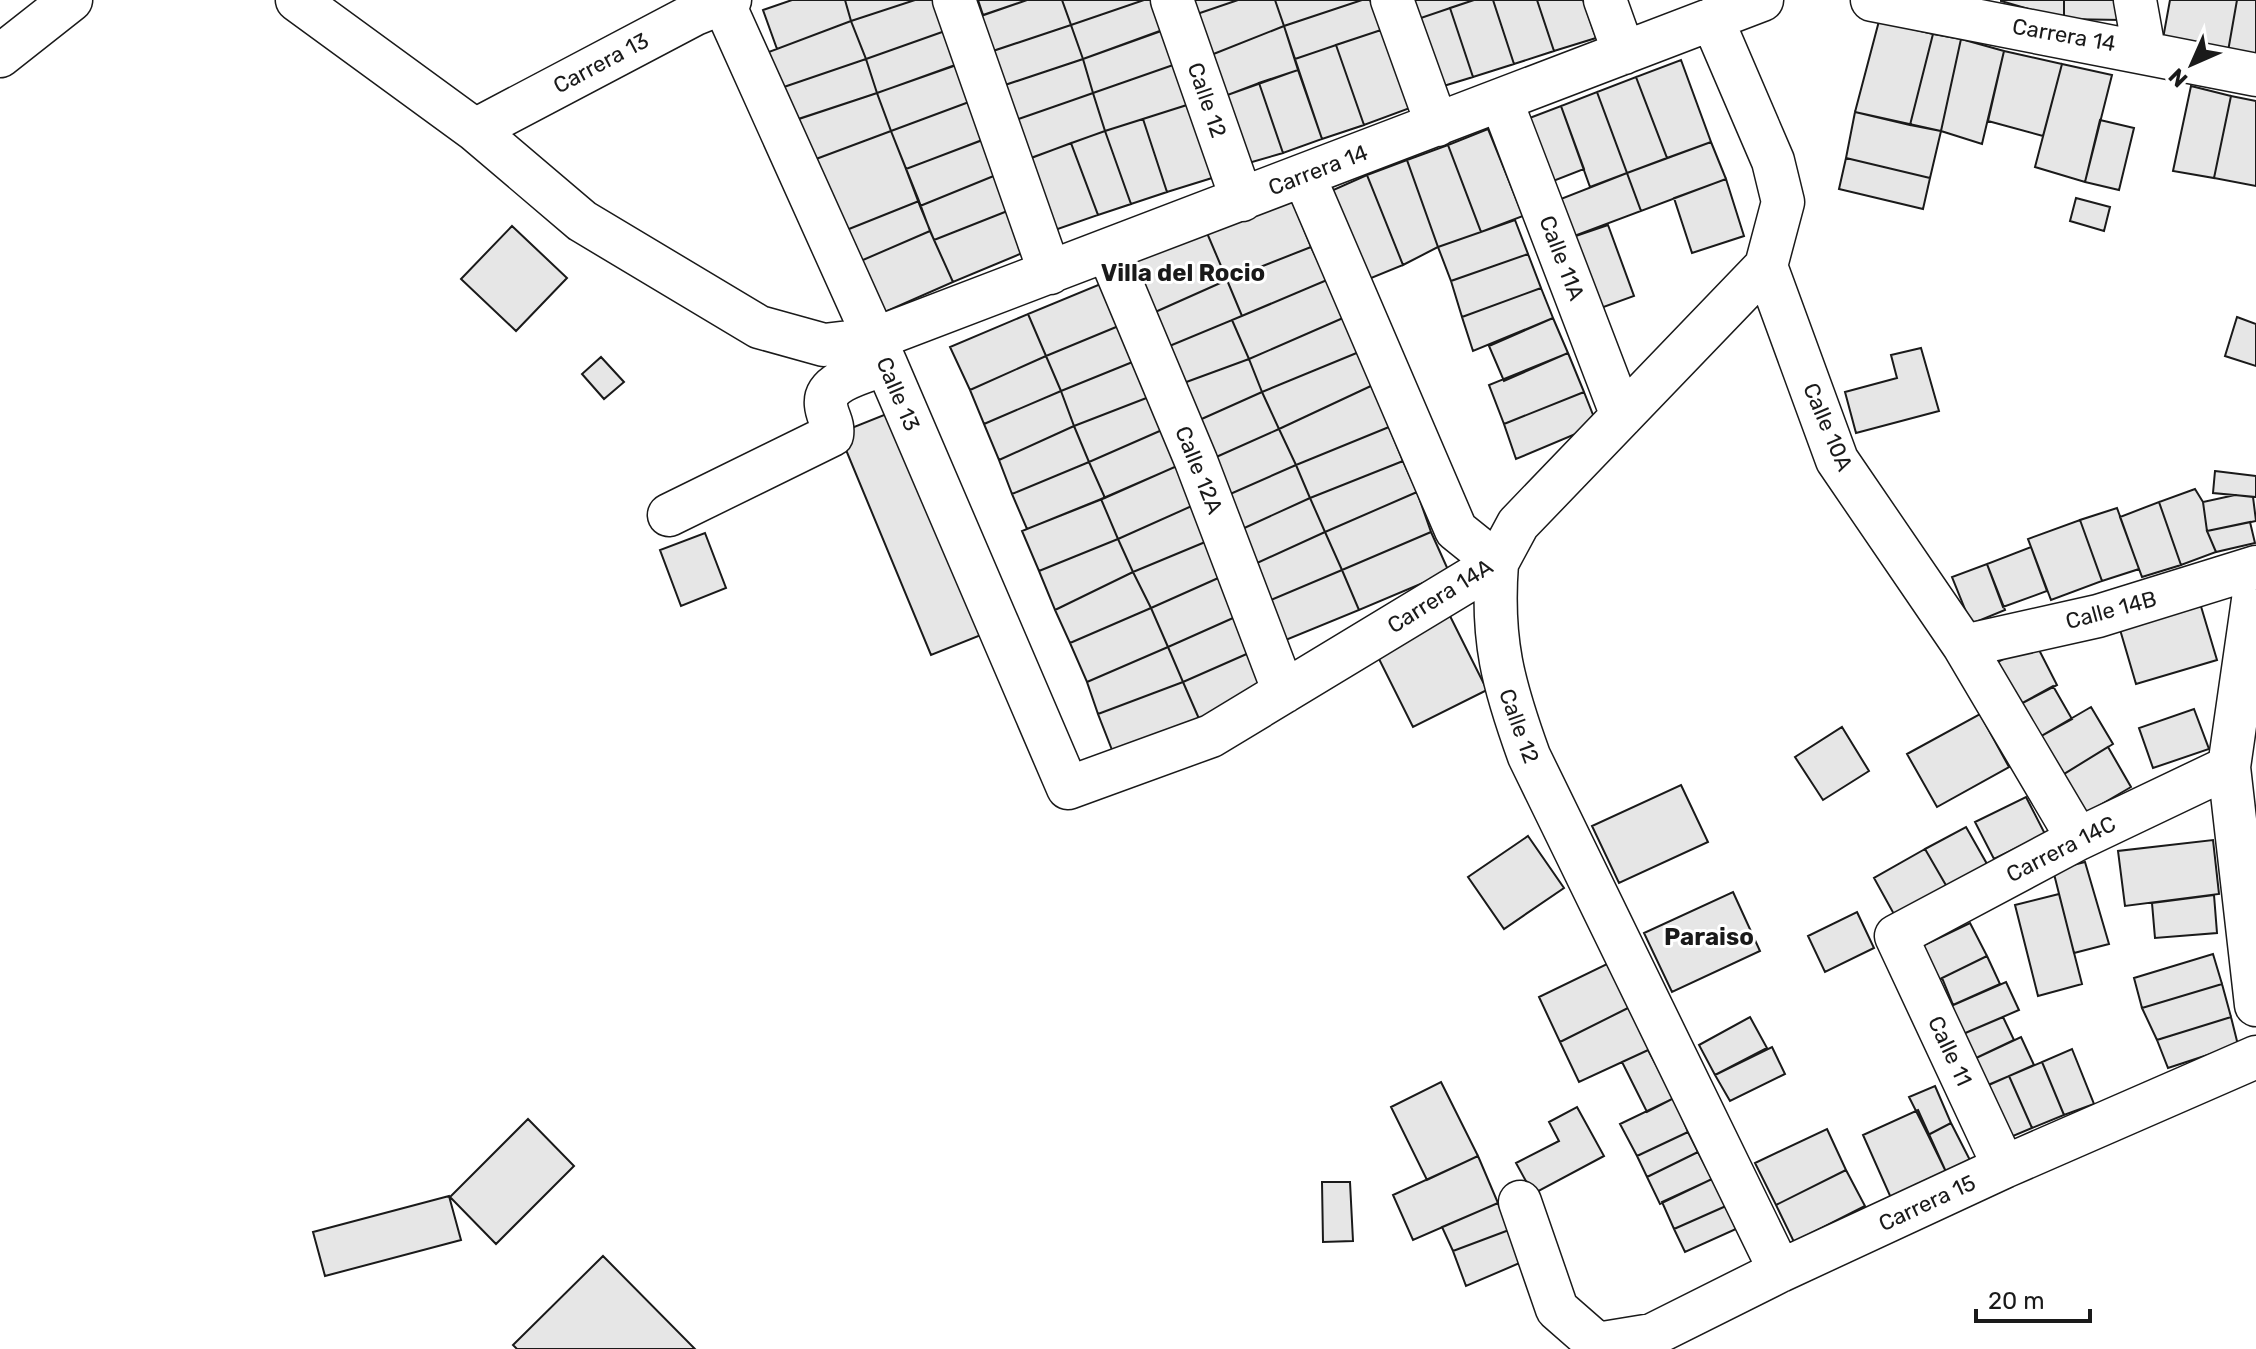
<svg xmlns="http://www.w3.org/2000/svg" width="2256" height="1349" font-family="Rubik,sans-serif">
  <rect width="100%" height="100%" fill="#fff"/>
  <path fill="#e6e6e6" stroke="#1a1a1a" stroke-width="2" d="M792,0H845L851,21L777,49L763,10Z
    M845,0H915L851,21Z
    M915,0H935L945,31L866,59L851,21Z
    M978,0H1027L983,15Z
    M1027,0H1062L1071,25L993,51L981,16Z
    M1062,0H1144L1071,25Z
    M1144,0H1158L1168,28L1083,59L1071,25Z
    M1192,0H1238L1197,14Z
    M1238,0H1275L1284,26L1211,55L1197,14Z
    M1275,0H1362L1284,26Z
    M1362,0H1370L1381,30L1295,59L1284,26Z
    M1405,0H1474L1412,21Z
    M1474,0H1493L1514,64L1473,77L1450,8Z
    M1493,0H1537L1554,51L1514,64Z
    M1537,0H1583L1596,38L1554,51Z
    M2064,0H2120L2121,20L2064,19Z
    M2064,0V19L2001,1V0Z
    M2170,0H2237L2227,57L2162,44Z
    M2237,0H2256V61L2227,57Z
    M1450,8L1473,77L1437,88L1412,21Z
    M851,21L866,59L778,89L766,53Z
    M1879,21L1933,34L1910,125L1855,112Z
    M1071,25L1083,59L1005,85L993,51Z
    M1284,26L1298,70L1222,97L1211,55Z
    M1164,30L1176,64L1093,93L1083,59Z
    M1381,30L1410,108L1364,125L1336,45Z
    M945,31L957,65L877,93L866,59Z
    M1933,34L1961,39L1941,131L1910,125Z
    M1961,39L2004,51L1982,144L1941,131Z
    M1336,45L1364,125L1322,139L1295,59Z
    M2004,51L2062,64L2043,136L1988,121Z
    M866,59L877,93L790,122L778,89Z
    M1083,59L1093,93L1016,120L1005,85Z
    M1681,60L1711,142L1667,158L1636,77Z
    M966,61L977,99L891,131L877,93Z
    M1176,64L1190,104L1105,131L1093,93Z
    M2062,64L2112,75L2085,182L2035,167Z
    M1298,70L1322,139L1283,153L1259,83Z
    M1636,77L1667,158L1627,173L1597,92Z
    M1259,83L1283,153L1245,164L1222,97Z
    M2191,86L2231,96L2214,178L2173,171Z
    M1597,92L1627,173L1590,187L1561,106Z
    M877,93L891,131L816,159L783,124Z
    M1093,93L1105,131L1017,163L1004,124Z
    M2231,96L2256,101V186L2214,178Z
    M977,99L991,137L906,169L891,131Z
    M1190,104L1212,178L1167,192L1143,119Z
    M1561,106L1584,169L1543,185L1519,122Z
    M1855,112L1941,131L1930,178L1846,158Z
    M1143,119L1167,192L1131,204L1105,131Z
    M2100,120L2134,128L2119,190L2085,182Z
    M1488,129L1523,216L1481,232L1448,145Z
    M891,131L919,201L844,231L816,159Z
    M1105,131L1131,204L1098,215L1071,143Z
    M982,140L1001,173L920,206L906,169Z
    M1711,142L1726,179L1641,211L1627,173Z
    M1071,143L1098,215L1052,231L1026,160Z
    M1448,145L1481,232L1438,247L1407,160Z
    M1846,158L1930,178L1923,209L1839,189Z
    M1407,160L1438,247L1403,265L1367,175Z
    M1001,173L1015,208L934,240L920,206Z
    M1627,173L1641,211L1561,241L1548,204Z
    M1367,175L1403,265L1359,283L1322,195Z
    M1726,179L1744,236L1692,253L1674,198Z
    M2076,198L2110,207L2104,231L2070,221Z
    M1292,200L1311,247L1227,280L1207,233Z
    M919,201L930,231L856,263L834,235Z
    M1015,208L1032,249L953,282L934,240Z
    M1515,220L1528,254L1451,281L1438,247Z
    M1608,225L1634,296L1587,313L1561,241Z
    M512,226L567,278L516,331L461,279Z
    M930,231L953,282L878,315L856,263Z
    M1207,233L1227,280L1144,317L1123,266Z
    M1311,247L1327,280L1242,316L1227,280Z
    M1528,254L1541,288L1462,317L1451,281Z
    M1227,280L1242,316L1155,352L1144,317Z
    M1327,280L1343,318L1249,359L1232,320Z
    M1103,283L1121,325L1046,356L1028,314Z
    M1541,288L1553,318L1473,351L1462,317Z
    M1028,314L1046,356L970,390L950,347Z
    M2237,317L2256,324V366L2225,356Z
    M1343,318L1359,352L1262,392L1249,359Z
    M1553,318L1568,353L1504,381L1489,346Z
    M1232,320L1249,359L1170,388L1155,352Z
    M1121,325L1135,361L1061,391L1046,356Z
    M1921,348L1939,411L1856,433L1845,392L1897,378L1891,355Z
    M1359,352L1373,385L1279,429L1262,392Z
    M1568,353L1584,392L1504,424L1489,385Z
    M1046,356L1061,391L984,424L970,390Z
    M601,357L624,382L604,399L582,374Z
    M1249,359L1262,392L1186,426L1170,388Z
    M1135,361L1149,397L1074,426L1061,391Z
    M1373,385L1389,427L1296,465L1279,429Z
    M1061,391L1074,426L999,460L984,424Z
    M1262,392L1279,429L1196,466L1186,426Z
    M1584,392L1597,425L1516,459L1504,424Z
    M1149,397L1162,430L1089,462L1074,426Z
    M899,409L991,631L931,655L839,433Z
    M1074,426L1089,462L1012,494L999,460Z
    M1389,427L1403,461L1310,498L1296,465Z
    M1279,429L1296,465L1212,502L1196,466Z
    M1162,430L1177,466L1105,498L1089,462Z
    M1403,461L1417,492L1325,532L1310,498Z
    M1089,462L1105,498L1027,529L1012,494Z
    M1296,465L1310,498L1229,535L1212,502Z
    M1177,466L1194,505L1118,539L1101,499Z
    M2215,471L2256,476V497L2213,493Z
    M2195,489L2203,502L2207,531L2216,552L2181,565L2159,502Z
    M1417,492L1431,532L1342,570L1325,532Z
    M2235,495L2253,497L2256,521L2207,531L2203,502Z
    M1310,498L1325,532L1244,569L1229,535Z
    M1101,499L1118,539L1039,571L1022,531Z
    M2159,502L2181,565L2142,577L2120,517Z
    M1194,505L1210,540L1133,572L1118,539Z
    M2117,508L2139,569L2102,581L2080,520Z
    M2080,520L2102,581L2051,600L2028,539Z
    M2250,522L2255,543L2216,552L2207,531Z
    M1325,532L1342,570L1259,605L1244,569Z
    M1431,532L1449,572L1359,610L1342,570Z
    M705,533L726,588L681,606L660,550Z
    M1118,539L1133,572L1055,610L1039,571Z
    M1210,540L1225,575L1151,608L1133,572Z
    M2031,547L2047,591L2003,607L1987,564Z
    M1987,564L2005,610L1971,624L1952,577Z
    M1342,570L1359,610L1276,644L1259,605Z
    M1133,572L1151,608L1070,643L1055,610Z
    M1225,575L1242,614L1168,647L1151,608Z
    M2197,593L2217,660L2136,684L2116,616Z
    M1151,608L1168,647L1087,682L1070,643Z
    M1447,610L1487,690L1413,727L1373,647Z
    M1242,614L1258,649L1183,682L1168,647Z
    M2035,642L2057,685L2017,706L1994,664Z
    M1168,647L1183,682L1098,714L1087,682Z
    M1258,649L1275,690L1200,721L1183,682Z
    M1183,682L1200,721L1114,755L1098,714Z
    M2053,686L2072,719L2036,739L2017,706Z
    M2091,707L2113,744L2059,777L2036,739Z
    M2194,709L2209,749L2153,768L2139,728Z
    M1980,714L2009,767L1937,807L1907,754Z
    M1842,727L1869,771L1823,800L1795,757Z
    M2108,747L2131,787L2083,815L2059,777Z
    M1681,785L1708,842L1619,883L1592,826Z
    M2026,797L2045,834L1994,859L1975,822Z
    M1966,827L1987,864L1947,887L1925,849Z
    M1528,836L1564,888L1504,929L1468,877Z
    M2213,840L2219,894L2125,906L2118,851Z
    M1925,849L1947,887L1895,916L1874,878Z
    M2085,862L2109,944L2074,953L2053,870Z
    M1733,892L1760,951L1672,992L1644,933Z
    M2059,894L2082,984L2038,996L2015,905Z
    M2214,895L2217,933L2155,938L2152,903Z
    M1857,912L1874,948L1825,972L1808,936Z
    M1970,923L1987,956L1932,983L1916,949Z
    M2213,954L2222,984L2142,1008L2134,978Z
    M1987,956L2000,984L1953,1005L1942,978Z
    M1609,963L1630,1007L1560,1042L1539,997Z
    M2006,982L2019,1010L1963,1034L1951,1006Z
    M2222,984L2231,1017L2157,1040L2142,1008Z
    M1630,1007L1659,1045L1579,1082L1560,1042Z
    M1750,1017L1767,1048L1715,1075L1699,1045Z
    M2003,1017L2014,1040L1974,1059L1963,1034Z
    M2231,1017L2238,1045L2168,1068L2157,1040Z
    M2021,1037L2034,1065L1989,1085L1974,1059Z
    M1772,1047L1785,1074L1730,1101L1715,1075Z
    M2072,1049L2094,1104L2064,1115L2042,1062Z
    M1648,1050L1674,1098L1647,1112L1622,1062Z
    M2042,1062L2064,1115L2032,1128L2009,1076Z
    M2009,1076L2032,1128L2006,1139L1983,1087Z
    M1441,1082L1478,1156L1427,1180L1391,1107Z
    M1935,1086L1951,1123L1928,1135L1909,1097Z
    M1674,1098L1688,1132L1637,1156L1620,1124Z
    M1577,1107L1604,1156L1533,1194L1516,1163L1559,1141L1549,1122Z
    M1918,1110L1947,1174L1891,1198L1863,1135Z
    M528,1119L574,1166L496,1244L450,1197Z
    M1951,1123L1975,1170L1947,1174L1928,1135Z
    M1827,1129L1846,1170L1776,1205L1755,1163Z
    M1688,1132L1698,1152L1647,1177L1637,1156Z
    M1698,1152L1712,1179L1660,1204L1647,1177Z
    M1478,1156L1498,1203L1413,1240L1393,1195Z
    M1846,1170L1865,1206L1794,1242L1776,1205Z
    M1712,1179L1726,1206L1674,1229L1662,1202Z
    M1322,1182H1350L1353,1241L1323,1242Z
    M449,1196L461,1240L325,1276L313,1232Z
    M1498,1203L1509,1230L1453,1251L1442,1227Z
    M1726,1206L1736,1229L1685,1252L1674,1229Z
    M1509,1230L1522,1262L1466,1286L1453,1251Z
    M603,1256L695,1349H517L513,1345Z"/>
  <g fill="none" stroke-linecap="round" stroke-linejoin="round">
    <defs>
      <path id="minor" d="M297,0L475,130L582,221L759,327L824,345L874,339L1762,0
        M954,0L1050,273
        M1172,0L1242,200
        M1392,0L1437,125
        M1605,0L1624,53
        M1872,0L2256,75
        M2135,0L2144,50
        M723,2L886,364L1068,788L1211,736L1497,563L1518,524L1766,266
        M1712,19L1773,161L1783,202L1766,266L1837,460L1964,646L2078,839
        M0,56L71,0
        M1501,100L1622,416
        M475,130L695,14L730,0
        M1304,176L1456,530L1497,563
        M1108,251L1196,461L1284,692
        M669,515L832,435C834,423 827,417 826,405C823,380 869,371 886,364
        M1497,563C1491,640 1503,684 1529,756L1780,1271
        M2256,579L2229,767L2256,1005
        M1964,646L2098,616L2256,567
        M2004,1167L1896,936L2078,839L2229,767
        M1520,1202L1557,1309L1597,1344L1652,1335L1780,1271L2004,1167L2256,1057"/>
    </defs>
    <use href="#minor" stroke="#1a1a1a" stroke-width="45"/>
    <use href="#minor" stroke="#fff" stroke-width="42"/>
  </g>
  <g text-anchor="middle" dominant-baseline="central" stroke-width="6" stroke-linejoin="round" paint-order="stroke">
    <g font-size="22" fill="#1a1a1a" stroke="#fff">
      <text transform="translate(2064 35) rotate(10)">Carrera 14</text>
      <text transform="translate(601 63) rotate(-28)">Carrera 13</text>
      <text transform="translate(1207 100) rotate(71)">Calle 12</text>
      <text transform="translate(1318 170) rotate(-21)">Carrera 14</text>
      <text transform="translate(1562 258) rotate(69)">Calle 11A</text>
      <text transform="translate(898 394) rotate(67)">Calle 13</text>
      <text transform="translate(1828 427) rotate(67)">Calle 10A</text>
      <text transform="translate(1199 470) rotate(68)">Calle 12A</text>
      <text transform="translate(1440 596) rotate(-32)">Carrera 14A</text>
      <text transform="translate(2111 610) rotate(-15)">Calle 14B</text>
      <text transform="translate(1519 726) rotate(70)">Calle 12</text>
      <text transform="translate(2061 849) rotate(-27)">Carrera 14C</text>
      <text transform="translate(1950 1051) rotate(65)">Calle 11</text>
      <text transform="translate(1927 1203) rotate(-25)">Carrera 15</text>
    </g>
    <g font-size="24" font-weight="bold" fill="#1a1a1a" stroke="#fff">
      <text x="1183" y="273">Villa del Rocio</text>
      <text x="1709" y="937">Paraiso</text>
    </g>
  </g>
  <g transform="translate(2192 64) rotate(225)" stroke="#ffffff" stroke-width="6" paint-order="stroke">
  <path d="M0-6L14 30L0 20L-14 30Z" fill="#1a1a1a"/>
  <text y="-12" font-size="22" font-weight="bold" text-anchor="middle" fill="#1a1a1a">N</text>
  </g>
  <path d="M1976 1309v12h114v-12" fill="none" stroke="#1a1a1a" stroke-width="4"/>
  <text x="1988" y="1309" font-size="24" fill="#1a1a1a" stroke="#ffffff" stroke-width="6" paint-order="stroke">20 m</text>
</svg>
